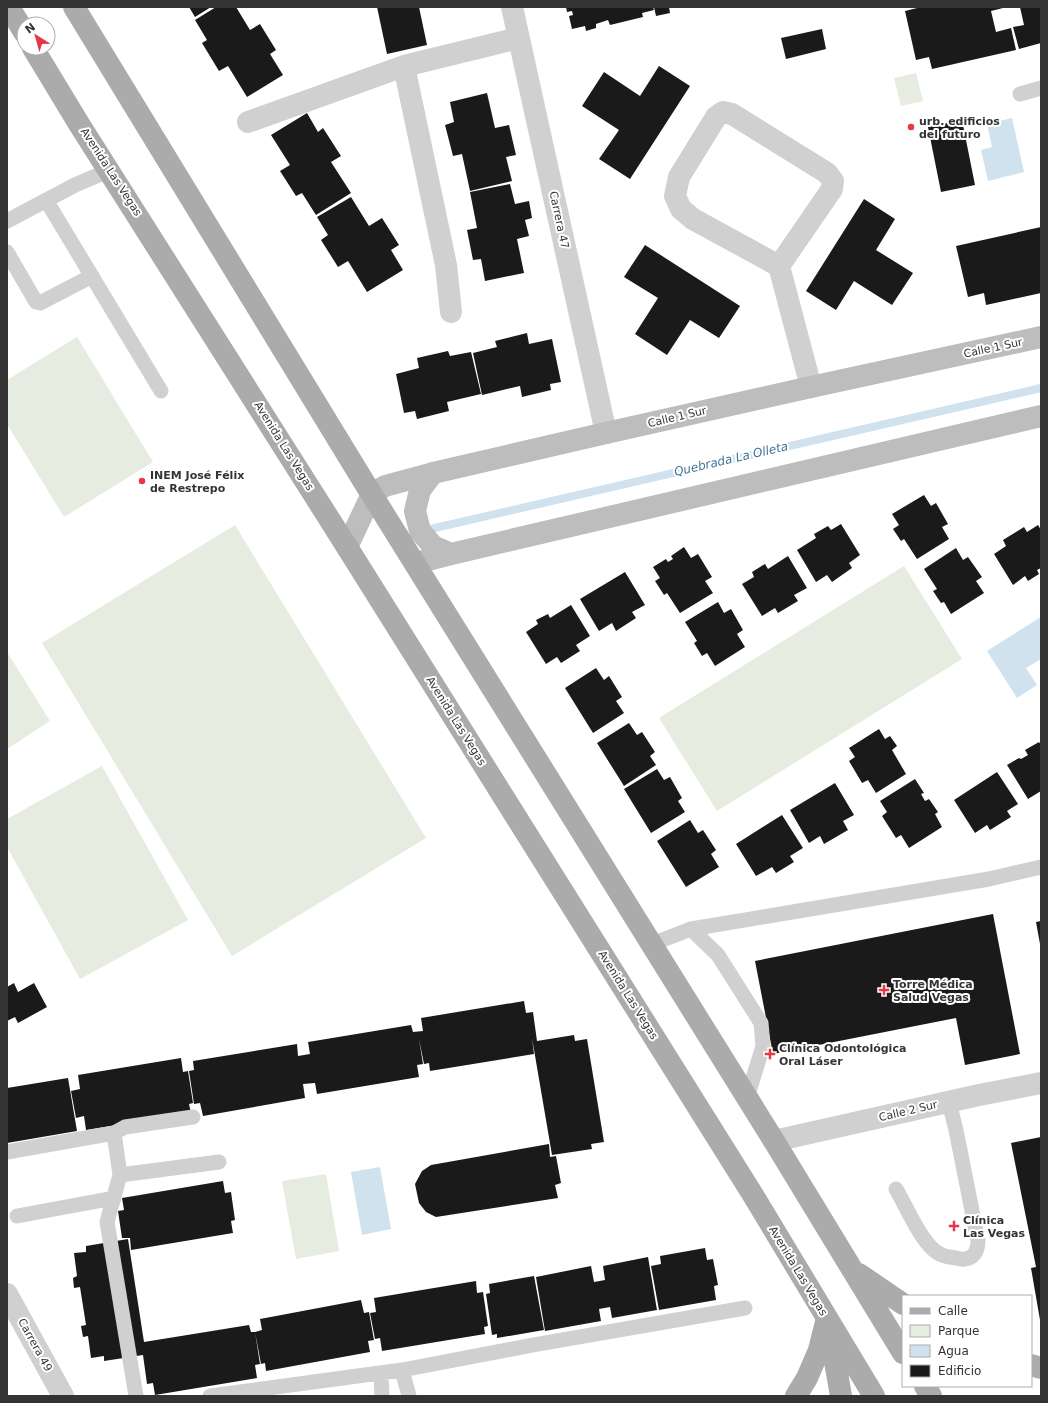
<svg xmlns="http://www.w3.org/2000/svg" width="1048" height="1403" font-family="'DejaVu Sans',sans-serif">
  <rect width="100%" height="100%" fill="#fff"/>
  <path fill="#e6ecdf" d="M916,73L923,101L901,106L894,78Z
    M77,337L153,462L64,517L7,424V380Z
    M235,525L426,838L232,956L42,643Z
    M904,566L962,659L717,811L659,718Z
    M7,652L50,721L7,749Z
    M102,766L188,920L80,979L7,847V819Z
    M326,1174L339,1251L296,1259L282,1181Z"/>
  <path fill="#cfe2ee" d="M1012,118L1024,172L988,181L981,150L992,147L987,124Z
    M1041,617V659L1026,668L1037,685L1017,698L987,651Z
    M380,1167L391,1229L362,1235L351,1172Z"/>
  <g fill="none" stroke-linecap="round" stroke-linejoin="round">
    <path stroke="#cfe2ee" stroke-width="8" d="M422,531L1041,388"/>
  </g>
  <path fill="#1a1a1a" d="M189,7H211L195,17Z
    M216,7H236L250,30L260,24L276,50L270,54L283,75L247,97L228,66L219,71L202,43L207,40L195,20Z
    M377,7H419L427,45L387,54Z
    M566,7H653L654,10L642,13L643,17L610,25L608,20L596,24V28L586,31L585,26L572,29L569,16L573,15L572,11L567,12Z
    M654,7H669L670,13L656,16Z
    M921,7H1003V8L991,11L996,32L1011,28L1016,50L932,69L929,57L916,60L905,11Z
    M1020,7H1041V43L1019,49L1013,27L1024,25Z
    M822,29L826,49L786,59L781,38Z
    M659,66L690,86L630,179L599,159L619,130L582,106L604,72L640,96Z
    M487,93L495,128L509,125L516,155L506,157L512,181L470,191L462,154L453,156L445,125L454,122L450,102Z
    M307,113L318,132L323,128L341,156L331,162L351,193L316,215L302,193L296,196L280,171L290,165L271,135Z
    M962,120L975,185L941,192L928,127Z
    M510,184L515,204L529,201L532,218L525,220L529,236L517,239L524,273L485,281L481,259L473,260L467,230L477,228L470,192Z
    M351,197L369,226L382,218L399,245L391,250L403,270L367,292L348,261L338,267L321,240L328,235L317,217Z
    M864,199L895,219L876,250L913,273L892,305L854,281L836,310L806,291Z
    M1041,227V293L986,305L984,293L968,297L956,246Z
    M645,245L740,306L719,338L690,320L667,355L635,334L658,298L624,277Z
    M527,333L529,344L552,339L561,382L550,384L551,390L522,397L520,386L482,395L473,353L497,347L495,341Z
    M448,351L450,356L471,352L481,394L447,402L449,411L417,419L415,411L404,413L396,374L419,368L417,358Z
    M924,495L931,506L936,503L948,524L942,527L949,539L917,559L904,539L901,541L893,529L899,525L892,514Z
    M841,524L860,555L849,563L852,568L832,582L827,575L816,582L797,550L816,538L814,534L828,526L831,530Z
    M1038,525L1041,530V568L1037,570L1039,574L1028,581L1025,576L1013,585L994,554L1006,546L1003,540L1024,527L1027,532Z
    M684,547L691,558L698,554L712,577L705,581L713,593L680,613L667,593L664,595L655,581L660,578L653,567L666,559L668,562L673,559L671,556Z
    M956,548L963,560L968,557L982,577L976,581L984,593L951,614L944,602L941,603L933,591L937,589L924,569Z
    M788,556L807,588L794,595L798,601L778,613L775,608L762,616L742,584L754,577L752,572L765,564L768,569Z
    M625,572L645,605L632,612L636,618L616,631L612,623L599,631L580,599Z
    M718,602L724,613L731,609L743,630L737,634L745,647L715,666L707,653L702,656L694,643L697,641L685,622Z
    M571,605L590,636L576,645L580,651L561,663L557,657L546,664L526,632L538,624L536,620L548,614L550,618Z
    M596,668L604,680L609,676L622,697L616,701L624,713L593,733L565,688Z
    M629,723L637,735L642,732L655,752L650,756L656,765L624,786L597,743Z
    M879,729L885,739L890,736L897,746L892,750L906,774L876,793L868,780L862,783L849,761L855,757L849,748Z
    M1039,742L1041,745V791L1028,799L1007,765L1019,758L1021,759L1028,755L1025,750Z
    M657,769L664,780L670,777L682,798L678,801L685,812L651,833L624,789Z
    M997,772L1018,804L1007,811L1011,817L990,830L987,825L975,833L954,800Z
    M915,779L924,793L921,794L925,801L929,799L938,812L935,814L942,827L909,848L901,835L896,838L882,816L887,812L880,801Z
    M835,783L854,815L843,821L848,830L824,844L820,836L809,843L790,810Z
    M782,815L803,848L790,856L794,862L776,873L772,867L756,876L736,844Z
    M690,820L698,833L703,830L716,850L711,854L719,867L686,887L657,841Z
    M993,914L1020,1054L965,1065L956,1018L773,1054L755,961Z
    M1041,921V944H1040L1036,922Z
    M14,983L18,992L34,983L47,1007L18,1023L15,1017L7,1021V987Z
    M524,1001L526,1013L533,1012L537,1041L574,1035L575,1041L587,1039L604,1142L591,1144L592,1149L552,1155L532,1038L534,1054L430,1071L429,1063L424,1064L419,1039L423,1064L417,1065L419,1077L317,1094L315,1083L303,1084L305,1098L203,1116L200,1103L194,1104L189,1071L194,1070L193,1061L297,1044L298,1056L310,1054L308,1042L411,1025L413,1032L423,1031L421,1018Z
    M181,1058L183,1072L188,1071L193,1103L189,1104L191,1113L86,1130L84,1116L76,1118L71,1091L80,1089L78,1075Z
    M68,1078L77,1131L7,1143V1088Z
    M1041,1137V1319L1040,1320L1031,1268L1036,1267L1011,1143Z
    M549,1144L550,1157L556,1156L561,1183L555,1185L558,1198L436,1217L426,1212L419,1203L415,1184L422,1171L431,1165Z
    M223,1181L225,1193L231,1192L235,1220L231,1221L233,1233L131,1250L130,1238H122L118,1211L124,1210L122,1198Z
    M128,1239L144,1342L249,1325L251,1332H255L260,1364L255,1365L257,1378L155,1395L153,1383L147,1384L143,1355L104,1361V1356L91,1358L88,1336L83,1337L81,1326L86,1325L80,1287L74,1288L73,1278L77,1276L74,1253L86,1252V1246Z
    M705,1248L707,1260L713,1259L718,1285L714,1286L716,1300L659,1310L651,1266L661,1264L660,1256Z
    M648,1257L657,1310L612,1318L610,1307L599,1309L601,1321L545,1331L536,1277L591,1266L594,1282L605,1280L603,1266Z
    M534,1276L544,1330L497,1338V1334L492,1335L486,1294L490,1293L489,1284Z
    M476,1281L477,1293L483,1292L488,1326L484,1327L485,1334L382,1351L380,1338L375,1339L370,1313L376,1312L374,1298Z
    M361,1300L364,1313L369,1312L374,1340L368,1341L370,1352L266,1371L265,1363L261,1364L255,1332L262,1330L260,1319Z"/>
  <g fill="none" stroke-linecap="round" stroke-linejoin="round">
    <path stroke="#d0d0d0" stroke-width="15" d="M1020,94L1041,88
      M46,200L161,391
      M7,221L75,185L110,170
      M7,252L36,302L40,303L92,276
      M691,929L718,955L761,1023L763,1046L747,1098
      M652,944L691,929L989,879L1041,867
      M114,1133L120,1175L107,1222L136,1396
      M7,1152L114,1133L125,1127L193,1117
      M120,1175L219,1162
      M896,1189C906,1206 922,1244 938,1253C944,1257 950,1257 956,1258C959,1259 963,1260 965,1259C975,1258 978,1249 978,1241L956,1130L949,1102
      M17,1216L114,1198
      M402,1370L409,1396
      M381,1373L382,1396
      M210,1396L402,1370L533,1345L745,1308"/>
    <path stroke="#d0d0d0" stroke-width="22" d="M512,7L606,433
      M404,66L446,265L451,312
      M248,122L404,66L519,38
      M779,266L832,189L833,181L827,173L732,114L723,112L716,117L679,177L675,196L681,209L693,219L779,266L811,387
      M774,1141L979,1095L1041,1083
      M7,1294L63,1396"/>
    <path stroke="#bdbdbd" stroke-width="22" d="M433,473L420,490L415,511L420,531L433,546L451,554
      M347,547L372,494L385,486L433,473L606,433L811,387L1041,337
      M416,563L451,554L1041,416"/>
    <path stroke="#ababab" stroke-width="22" d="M9,7L24,32
      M74,7L364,482L774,1141L903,1353
      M33,48L79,124L347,547L753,1195L874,1396
      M859,1274L903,1304
      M830,1333L841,1396
      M1031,1365L1041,1368
      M925,1386L931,1396
      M796,1396L807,1378L819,1350L827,1318"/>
  </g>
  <g fill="#e63946" stroke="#fff" stroke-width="1.5">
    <circle cx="911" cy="127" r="4"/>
    <circle cx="142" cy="481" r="4"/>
    <path d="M882 984h4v4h4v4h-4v4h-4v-4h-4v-4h4z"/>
    <path d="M768 1048h4v4h4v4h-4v4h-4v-4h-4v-4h4z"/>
    <path d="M952 1220h4v4h4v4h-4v4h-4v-4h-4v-4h4z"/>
  </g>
  <g text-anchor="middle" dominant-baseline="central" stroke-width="4" stroke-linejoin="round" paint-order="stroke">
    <g font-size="11" font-weight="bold" fill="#333" stroke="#fff" text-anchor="start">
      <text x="919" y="121">urb. edificios<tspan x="919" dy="13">del futuro</tspan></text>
      <text x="150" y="475">INEM José Félix<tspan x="150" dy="13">de Restrepo</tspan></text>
      <text x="893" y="984">Torre Médica<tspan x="893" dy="13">Salud Vegas</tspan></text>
      <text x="779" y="1048">Clínica Odontológica<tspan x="779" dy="13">Oral Láser</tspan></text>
      <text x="963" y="1220">Clínica<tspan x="963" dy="13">Las Vegas</tspan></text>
    </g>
    <g font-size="11" fill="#333" stroke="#fff">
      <text transform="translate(111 172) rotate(57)">Avenida Las Vegas</text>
      <text transform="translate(559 220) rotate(78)">Carrera 47</text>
      <text transform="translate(993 348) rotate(-12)">Calle 1 Sur</text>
      <text transform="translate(677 417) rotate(-13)">Calle 1 Sur</text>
      <text transform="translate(284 446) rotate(58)">Avenida Las Vegas</text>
      <text transform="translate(456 721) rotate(58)">Avenida Las Vegas</text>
      <text transform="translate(628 995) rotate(58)">Avenida Las Vegas</text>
      <text transform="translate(908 1111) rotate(-13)">Calle 2 Sur</text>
      <text transform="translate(798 1271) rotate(59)">Avenida Las Vegas</text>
      <text transform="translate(35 1345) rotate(61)">Carrera 49</text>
    </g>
    <g font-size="12" font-style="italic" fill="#3f7597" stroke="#fff">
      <text transform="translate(731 459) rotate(-13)">Quebrada La Olleta</text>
    </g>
  </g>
  <rect width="1048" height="1403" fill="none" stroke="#333333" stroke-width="16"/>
  <rect x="902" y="1295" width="130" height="92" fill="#ffffff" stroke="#adadad"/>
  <rect x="910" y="1308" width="20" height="6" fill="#ababab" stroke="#adadad"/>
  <text x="938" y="1315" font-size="12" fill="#333333">Calle</text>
  <rect x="910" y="1325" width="20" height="12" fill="#e6ecdf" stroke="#adadad"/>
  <text x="938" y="1335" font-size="12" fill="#333333">Parque</text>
  <rect x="910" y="1345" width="20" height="12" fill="#cfe2ee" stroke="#adadad"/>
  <text x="938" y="1355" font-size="12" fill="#333333">Agua</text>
  <rect x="910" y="1365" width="20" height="12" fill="#1a1a1a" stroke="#adadad"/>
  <text x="938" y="1375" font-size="12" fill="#333333">Edificio</text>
  <g transform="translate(36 36) rotate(323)"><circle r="19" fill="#ffffff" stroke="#adadad"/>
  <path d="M0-3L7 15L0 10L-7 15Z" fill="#e63946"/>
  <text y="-6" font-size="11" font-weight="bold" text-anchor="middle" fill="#333333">N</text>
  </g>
</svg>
